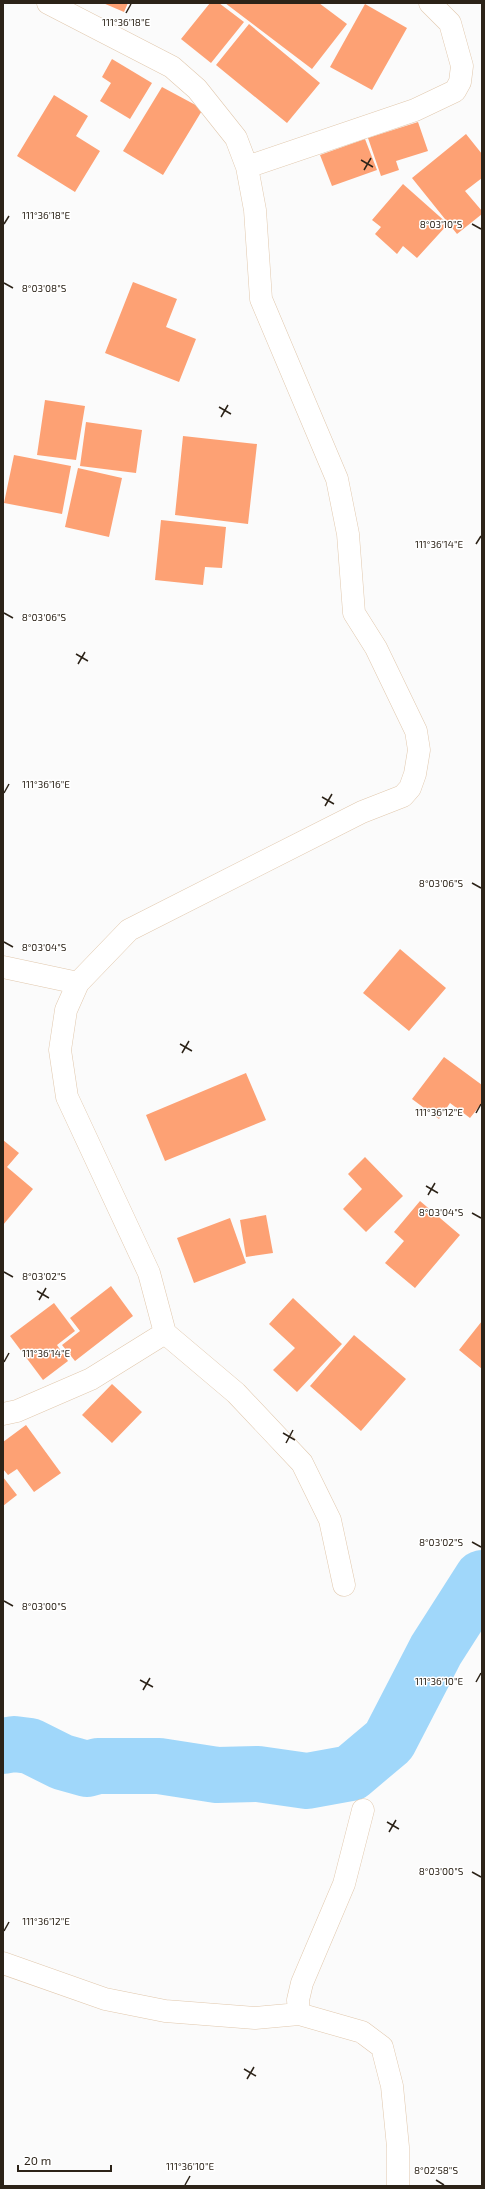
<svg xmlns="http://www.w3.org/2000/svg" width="485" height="2189" font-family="'Exo 2',sans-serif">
  <rect width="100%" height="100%" fill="#fbfbfb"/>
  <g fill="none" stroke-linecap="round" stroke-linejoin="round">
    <path stroke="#a0d7fa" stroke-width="56" d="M3,1746L14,1744L30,1746L62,1762L87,1769L98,1766H159L217,1775L258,1774L307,1781L351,1773L389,1741L436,1650L482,1578"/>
  </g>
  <path fill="#fda174" d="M103,3H128L124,12Z
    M210,3H219L244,22L211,63L181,39Z
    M225,3H319L347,24L312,69Z
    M365,4L407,28L372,90L330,67Z
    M249,24L320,83L287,123L216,65Z
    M112,59L152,83L130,119L100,101L111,83L102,77Z
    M162,87L203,109L163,175L123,151Z
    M54,95L88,116L76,136L100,151L75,192L17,156Z
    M418,122L428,151L396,161L399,170L381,176L368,138Z
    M466,134L482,154V178L465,191L482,211V214L457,234L412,178Z
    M365,139L377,170L332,186L320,155Z
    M403,184L448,224L417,258L403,246L397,254L375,234L381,227L372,220Z
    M133,282L177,299L166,327L196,339L179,382L105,353Z
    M45,400L85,406L76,460L37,455Z
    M86,422L142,430L136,473L80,466Z
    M183,436L257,444L248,524L175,515Z
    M14,455L71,466L62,514L4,503Z
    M78,468L122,478L109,537L65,527Z
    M161,520L226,527L222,568L205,567L203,585L155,580Z
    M400,949L446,988L409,1031L363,993Z
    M444,1057L482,1085V1103L470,1118L450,1103L439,1119L412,1099Z
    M246,1073L266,1120L165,1161L146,1115Z
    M3,1140L19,1153L7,1167L33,1189L3,1225Z
    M365,1157L403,1196L366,1232L343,1209L362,1189L348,1174Z
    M420,1201L460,1235L415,1288L385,1263L404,1241L394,1232Z
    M266,1215L273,1253L246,1257L240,1220Z
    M230,1218L246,1263L194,1283L177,1238Z
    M111,1286L133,1316L75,1361L62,1345L80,1331L70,1318Z
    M293,1298L342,1344L297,1392L273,1370L295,1348L269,1324Z
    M54,1303L75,1331L57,1345L68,1361L43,1380L10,1336Z
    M482,1321V1369L459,1350Z
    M354,1335L406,1379L361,1431L310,1386Z
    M112,1384L142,1412L112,1443L82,1415Z
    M26,1425L61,1473L34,1492L17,1469L8,1475L3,1469V1442Z
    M3,1477L17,1495L3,1506Z"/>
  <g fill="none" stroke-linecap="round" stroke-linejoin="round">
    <defs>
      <path id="street" d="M247,167L415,110L455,91L460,82L462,66L450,23L430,3
        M3,967L78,983
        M165,1333L236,1393L302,1463L330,1520L344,1585
        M3,1414L17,1411L91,1379L165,1333L149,1273L67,1097L60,1050L66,1010L78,983L129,930L362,812L403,796L410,788L415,774L419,750L416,731L376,648L354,613L348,534L337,479L261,299L255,210L247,167L236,138L197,89L172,67L48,3
        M3,1963L105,1999L165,2011L255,2018L299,2014L362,2032L382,2047L392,2086L398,2147V2186
        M299,2014L298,2000L302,1983L344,1884L363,1810"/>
    </defs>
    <use href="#street" stroke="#e1c8ad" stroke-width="23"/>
    <use href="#street" stroke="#fff" stroke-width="22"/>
  </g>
  <path fill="none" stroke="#2c2318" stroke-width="1.5" d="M126,13L131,4M361,160L373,167M364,170L371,158M4,224L9,216M472,224L481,229M4,283L13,288M219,407L231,414M221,417L228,405M476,544L481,536M4,613L13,618M76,654L88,661M78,664L85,652M4,793L9,784M322,797L334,804M325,806L332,794M472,883L481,888M4,942L13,947M180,1044L192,1051M182,1053L189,1041M476,1113L481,1104M426,1186L438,1193M428,1195L435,1183M472,1213L481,1218M4,1272L13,1277M37,1291L49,1298M39,1300L46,1288M4,1362L9,1353M283,1433L295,1440M286,1443L293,1430M472,1542L481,1547M4,1601L13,1606M140,1680L153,1687M476,1682L481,1673M143,1690L150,1678M387,1822L399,1829M389,1832L396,1820M472,1872L481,1877M4,1931L9,1922M244,2069L256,2076M247,2079L254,2067M436,2180L444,2185M185,2185L190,2176"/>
  <g font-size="10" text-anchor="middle" fill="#2c2318" stroke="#fff" stroke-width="3" stroke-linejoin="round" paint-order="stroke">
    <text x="126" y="26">111°36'18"E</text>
    <text x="46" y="219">111°36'18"E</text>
    <text x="441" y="228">8°03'10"S</text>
    <text x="44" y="292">8°03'08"S</text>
    <text x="439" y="548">111°36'14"E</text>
    <text x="44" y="621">8°03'06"S</text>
    <text x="46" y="788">111°36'16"E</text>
    <text x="441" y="887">8°03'06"S</text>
    <text x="44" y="951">8°03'04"S</text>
    <text x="439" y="1116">111°36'12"E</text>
    <text x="441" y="1216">8°03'04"S</text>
    <text x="44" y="1280">8°03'02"S</text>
    <text x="46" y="1357">111°36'14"E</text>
    <text x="441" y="1546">8°03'02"S</text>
    <text x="44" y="1610">8°03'00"S</text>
    <text x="439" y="1685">111°36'10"E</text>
    <text x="441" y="1875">8°03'00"S</text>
    <text x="46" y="1925">111°36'12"E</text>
    <text x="190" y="2170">111°36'10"E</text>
    <text x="436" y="2174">8°02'58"S</text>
  </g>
  <rect width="485" height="2189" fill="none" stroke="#2c2318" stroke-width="8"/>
  <path d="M18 2165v6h93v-6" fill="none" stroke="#2c2318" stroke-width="2"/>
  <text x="24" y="2165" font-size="12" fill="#2c2318" stroke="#ffffff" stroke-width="3" paint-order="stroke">20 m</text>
</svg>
